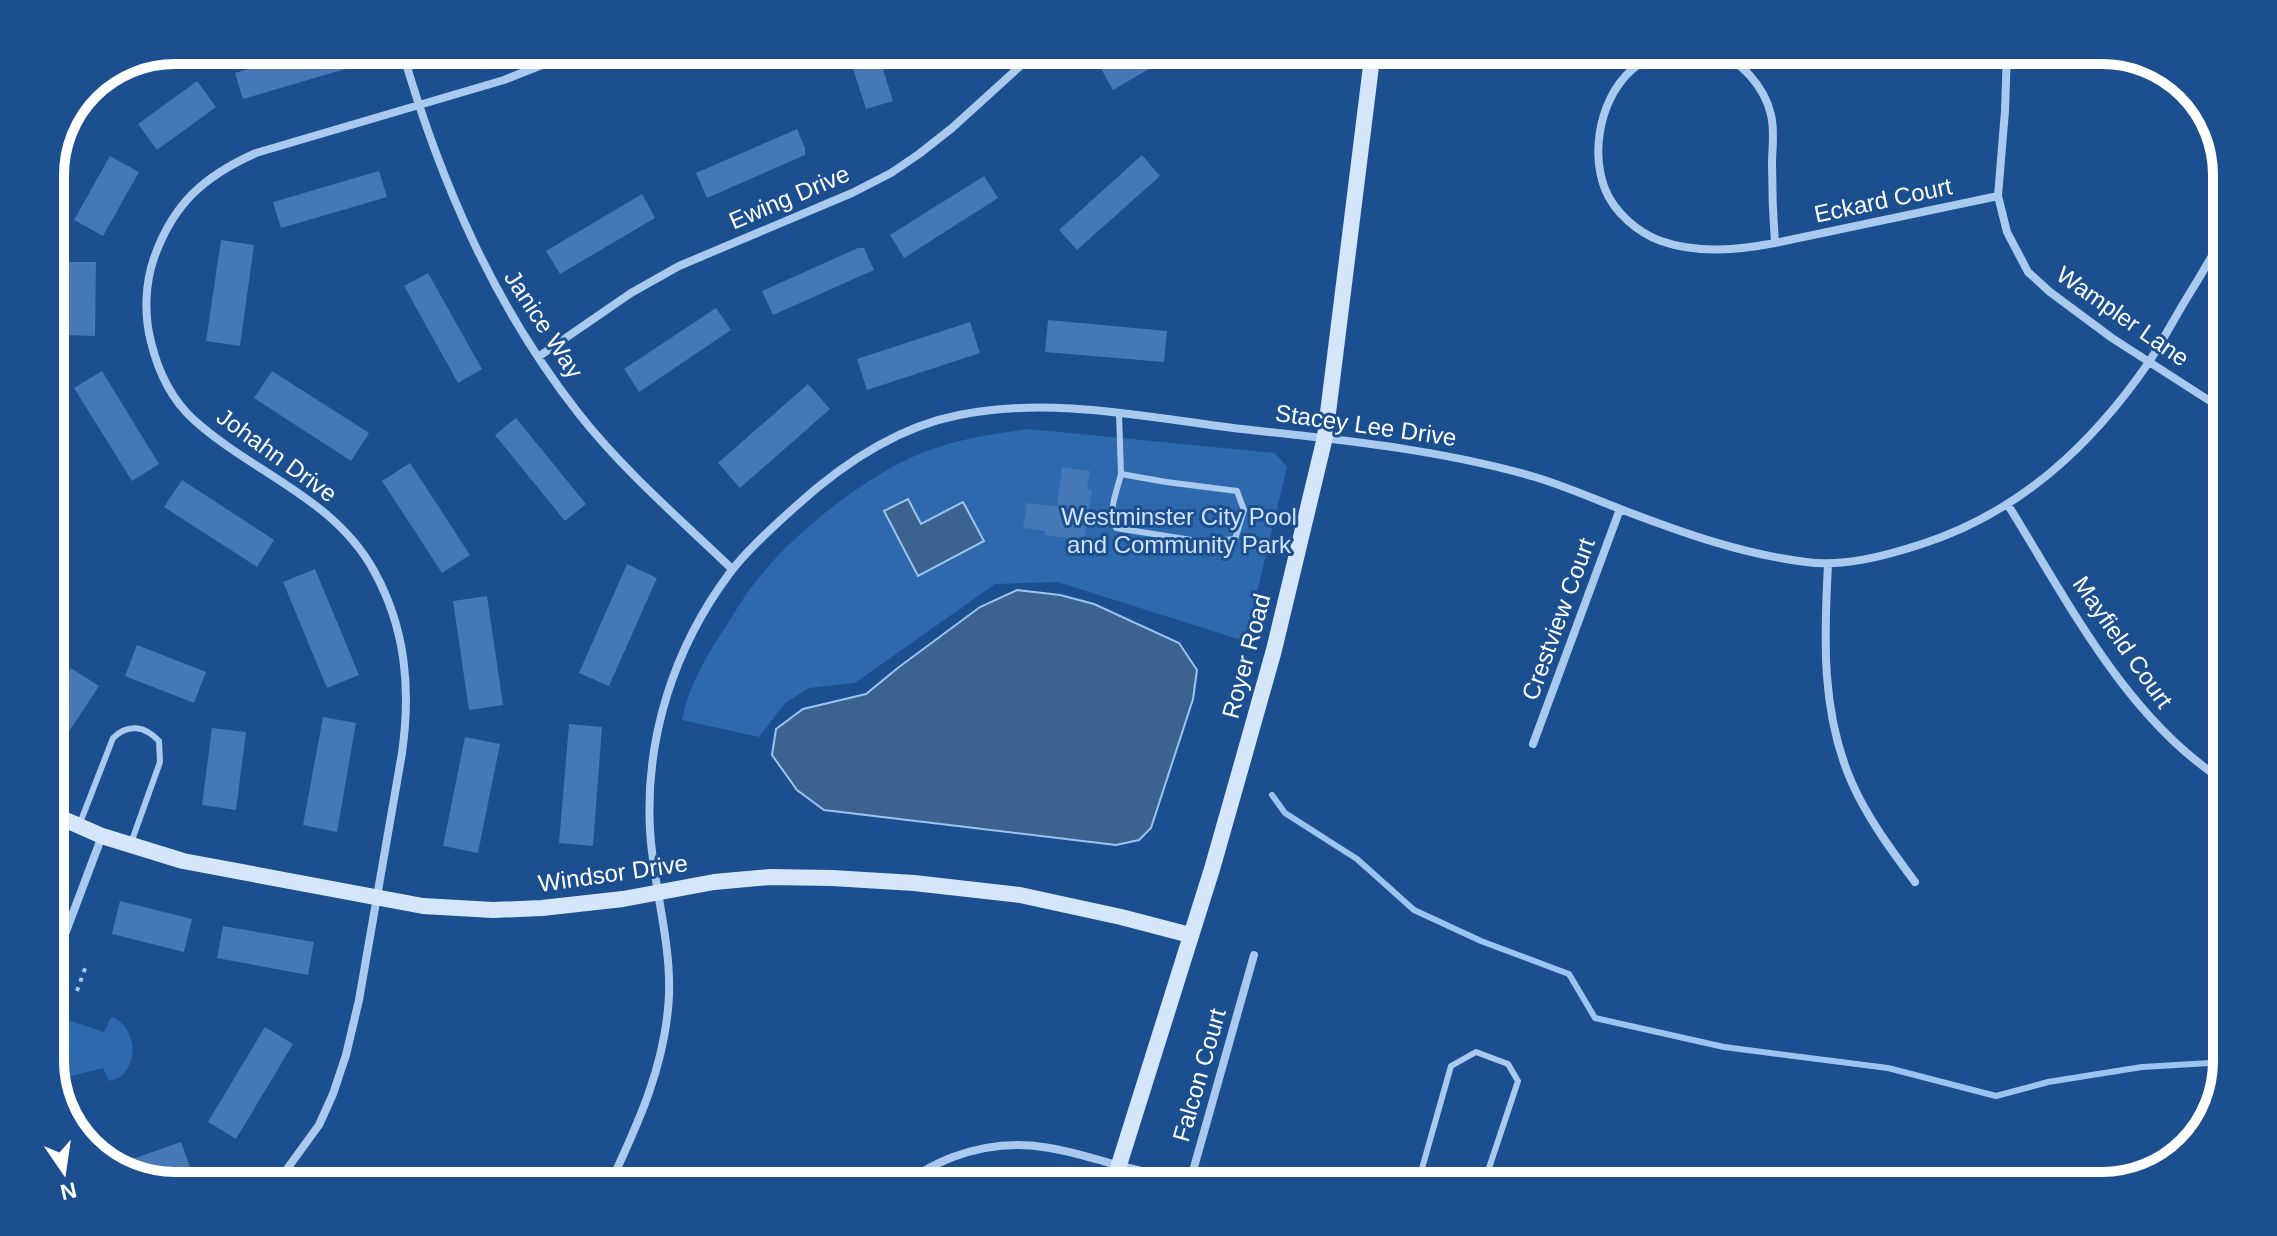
<svg xmlns="http://www.w3.org/2000/svg" width="2277" height="1236" font-family="Arial,sans-serif">
  <rect width="100%" height="100%" fill="#1b4f8f"/>
  <path fill="#2e69ad" d="M1029,429L1275,453L1287,467L1249,626L1244,641L1058,582L995,584L855,683L809,688L785,703L759,737L682,720C689,685 707,655 726,626C736,611 745,594 757,580C793,534 857,483 910,458C947,441 988,434 1029,429Z
    M50,1014L104,1032L111,1017C140,1026 140,1076 109,1081L103,1068L63,1078L53,1077L50,1070Z"/>
  <path fill="#3c6290" stroke="#9cc4f0" stroke-width="2" d="M908,499L921,524L963,502L984,541L918,576L884,511Z
    M1017,590L1060,595L1094,604L1179,643L1197,670L1193,699L1151,828L1139,840L1116,845L824,810L797,790L772,755L776,729L803,709L866,694L899,667L980,607Z"/>
  <g fill="none" stroke-linecap="round" stroke-linejoin="round">
    <path stroke="#9cc4f0" stroke-width="6" d="M1272,795L1285,813L1357,859L1414,910L1481,941L1569,974L1595,1018L1724,1047L1888,1068L1996,1096L2048,1082L2142,1067L2227,1062"/>
  </g>
  <path fill="#4478b7" d="M316,50H343L349,68L243,99L235,73Z
    M847,50H877L893,101L866,109Z
    M1125,50H1181L1113,90L1099,65Z
    M197,81L216,107L157,150L138,124Z
    M797,129L805,148V155L707,198L696,173Z
    M1142,155L1160,176L1077,250L1059,230Z
    M110,156L139,172L103,236L74,220Z
    M379,171L387,197L281,228L273,202Z
    M984,176L998,198L904,258L890,235Z
    M642,194L655,218L560,274L546,251Z
    M221,240L254,245L240,346L206,341Z
    M858,248H864L874,270L773,315L762,291Z
    M63,262H96L95,336L62,335Z
    M428,273L482,369L458,383L404,286Z
    M716,308L731,330L639,392L624,369Z
    M1048,320L1167,331L1164,362L1045,352Z
    M970,322L980,353L867,390L857,359Z
    M102,371L159,464L132,481L74,388Z
    M272,371L369,433L351,461L254,398Z
    M808,384L830,409L740,488L718,463Z
    M516,418L586,504L565,521L495,435Z
    M410,463L470,555L442,573L382,481Z
    M1062,467L1090,471L1087,489L1092,490L1084,540L1045,535V531L1023,528L1027,503L1057,506Z
    M182,480L274,540L257,567L164,507Z
    M627,564L657,578L609,686L579,673Z
    M315,569L359,675L327,688L283,582Z
    M487,596L503,705L469,710L453,601Z
    M137,645L206,672L194,703L125,676Z
    M71,668L99,686L50,760V699Z
    M323,717L356,723L337,832L303,825Z
    M569,724L602,727L593,846L559,843Z
    M212,728L246,732L236,810L202,805Z
    M465,737L500,744L478,853L443,846Z
    M120,901L192,919L184,952L112,934Z
    M223,926L314,942L308,975L217,958Z
    M265,1027L293,1044L236,1139L208,1122Z
    M181,1142L192,1173L164,1183L119,1173L112,1166Z"/>
  <g fill="none" stroke-linecap="round" stroke-linejoin="round">
    <path stroke="#a9c9ee" stroke-width="4" stroke-dasharray="4 6" stroke-linecap="butt" d="M77,991L87,963"/>
    <path stroke="#a9c9ee" stroke-width="6" d="M1119,413L1121,474L1166,482L1237,491L1244,510L1235,539L1204,542L1116,528C1107,511 1117,492 1121,474
      M80,823L113,738C128,723 145,726 159,741L160,762L131,843
      M1417,1186L1451,1066L1476,1052L1508,1064L1518,1081L1483,1186"/>
    <path stroke="#a9c9ee" stroke-width="8" d="M402,50C440,181 494,306 579,414C624,471 680,519 732,569
      M2007,50L2005,111L1998,196L2007,232L2028,272L2050,292L2112,338L2227,412
      M1775,243C1773,217 1772,191 1772,164C1772,149 1775,130 1771,115C1765,88 1740,57 1712,53C1691,50 1665,50 1646,60C1604,82 1588,146 1605,189C1614,212 1638,233 1661,241C1698,254 1738,250 1775,243L1998,196
      M538,357L631,293L679,266L852,193L891,173L919,154L952,128L1038,50
      M2008,505C2069,603 2127,720 2227,783
      M1828,564C1824,638 1821,713 1852,783C1868,819 1892,851 1915,882
      M1533,744L1620,509
      M50,974L102,836
      M1189,1185L1254,955
      M272,1186L279,1180L319,1125L333,1094L346,1055L359,1000L402,753C411,689 406,629 374,571C334,498 253,473 194,420C172,400 158,371 151,342C144,315 145,284 154,258C173,204 204,176 256,153L504,80L557,59L573,50
      M609,1186C638,1124 666,1064 669,995C671,940 653,885 650,830C645,738 674,648 729,574C748,549 772,528 795,507C841,465 897,427 959,415C1053,396 1149,418 1242,429C1341,440 1439,449 1535,477C1565,486 1594,499 1623,510C1683,533 1742,554 1806,562C1844,567 1885,556 1922,544C2020,512 2091,446 2149,362C2162,342 2173,321 2185,301C2200,277 2214,253 2227,229
      M905,1186C918,1172 935,1164 953,1157C1015,1134 1056,1148 1117,1165C1141,1171 1165,1177 1189,1182"/>
    <path stroke="#d6e6fa" stroke-width="16" d="M50,813L102,836L183,861L423,906L493,910L542,908L623,899L714,882L770,877L832,878L914,883L1020,895L1121,917L1190,935
      M1116,1186L1119,1165L1212,869L1243,760L1274,650L1325,437L1373,50"/>
  </g>
  <g text-anchor="middle" dominant-baseline="central" stroke-width="6" stroke-linejoin="round" paint-order="stroke">
    <g font-size="24" fill="#fff" stroke="#1b4f8f">
      <text transform="translate(789 197) rotate(-23)">Ewing Drive</text>
      <text transform="translate(1883 200) rotate(-12)">Eckard Court</text>
      <text transform="translate(2123 316) rotate(35)">Wampler Lane</text>
      <text transform="translate(544 324) rotate(57)">Janice Way</text>
      <text transform="translate(1366 425) rotate(8)">Stacey Lee Drive</text>
      <text transform="translate(277 455) rotate(36)">Johahn Drive</text>
      <text transform="translate(1558 619) rotate(-70)">Crestview Court</text>
      <text transform="translate(2123 642) rotate(55)">Mayfield Court</text>
      <text transform="translate(1246 656) rotate(-75)">Royer Road</text>
      <text transform="translate(613 873) rotate(-8)">Windsor Drive</text>
      <text transform="translate(1199 1075) rotate(-74)">Falcon Court</text>
    </g>
    <g font-size="24" fill="#cfe3fa" stroke="#1b4f8f">
      <text x="1179" y="516">Westminster City Pool<tspan x="1179" dy="28">and Community Park</tspan></text>
    </g>
  </g>
  <path d="M0 0H2277V1236H0ZM175 64H2102A111 111 0 0 1 2213 175V1061A111 111 0 0 1 2102 1172H175A111 111 0 0 1 64 1061V175A111 111 0 0 1 175 64Z" fill="#1b4f8f" fill-rule="evenodd"/>
  <path fill="none" stroke="#fff" stroke-width="10" d="M175 64H2102A111 111 0 0 1 2213 175V1061A111 111 0 0 1 2102 1172H175A111 111 0 0 1 64 1061V175A111 111 0 0 1 175 64Z"/>
  <g transform="translate(64 1172) rotate(167)" stroke="#1b4f8f" stroke-width="6" paint-order="stroke">
  <path d="M0-6L14 30L0 20L-14 30Z" fill="#ffffff"/>
  <text y="-12" font-size="22" font-weight="bold" text-anchor="middle" fill="#ffffff">N</text>
  </g>
</svg>
